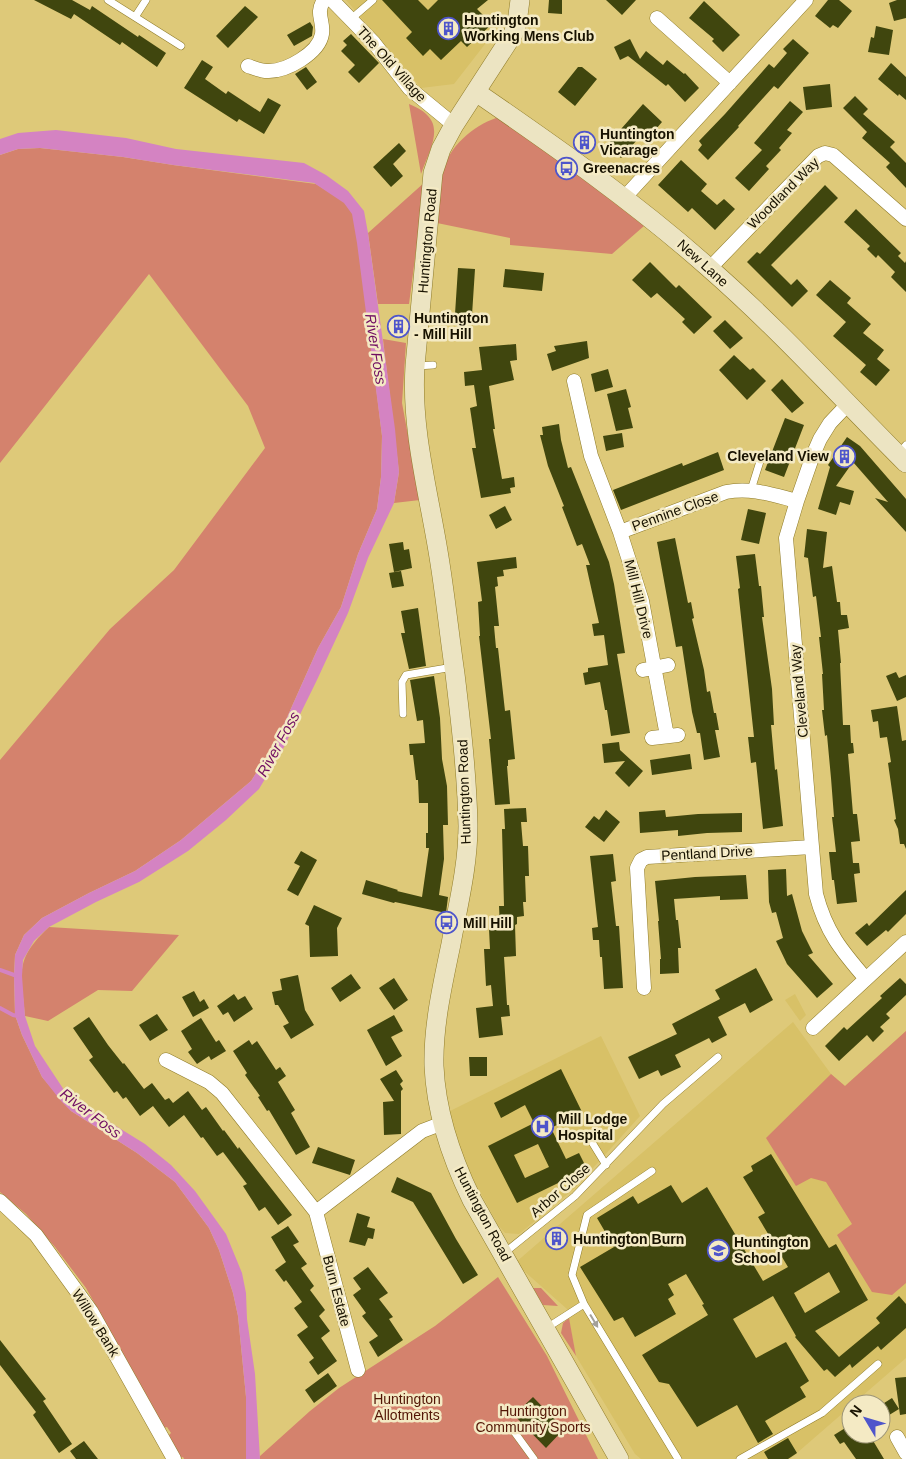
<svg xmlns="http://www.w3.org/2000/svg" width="906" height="1459" font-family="Arial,sans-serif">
  <rect width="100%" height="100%" fill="#dec979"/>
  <path fill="#d8c167" d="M346,0H469L496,30L454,84L421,88Z
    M795,994L806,1015L800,1021L785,1000Z
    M793,1022L831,1074L845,1086L906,1031V1358L853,1404H851V1406L790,1459H641L635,1454L576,1356L567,1309L515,1263Z
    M601,1036L640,1116L575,1188L519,1234L505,1233L498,1225L467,1168L455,1138L450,1111Z"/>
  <path fill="#d4826d" d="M409,104C449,120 432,143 421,174Z
    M496,118L507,121L534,140L644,226L612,254L510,245V238L437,223C439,206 439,188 443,172C448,147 473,126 496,118Z
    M40,148L123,157L173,165L316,184L343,201L355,216L382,436L381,477L377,509L358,554L341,607L318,648L276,742L251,781L181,840L135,871L89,893L42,918L24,935L15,955L14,976L15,1015L22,1035L42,1077L71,1111L137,1153L175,1182L209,1228L219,1250L233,1293L238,1316L246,1397V1459H184L183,1457L180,1458L169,1435L171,1433L167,1427L164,1428L86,1288L55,1247L26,1214L0,1192V760L110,629L174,570L265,448L248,406L149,274L0,463V155L18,149Z
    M425,182L409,304H378L368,233Z
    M383,339L406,343L402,403L420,500L394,503L399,472Z
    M49,927L179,935L132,991L98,990L48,1021L25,1016C21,972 14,960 49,927Z
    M906,1031V1283L892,1295L872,1292L837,1235L852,1224L826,1182L811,1178L796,1186L766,1138L831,1074L845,1086Z
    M498,1277L547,1356L598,1459H260V1456L310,1411L339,1388L435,1326Z
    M533,1288H541L558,1306L543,1305Z
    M569,1318L576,1356L561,1333L563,1323Z"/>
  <path fill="#d483c2" d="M56,130L126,138L176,149L304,163L326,175L348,191L364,211L368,233L395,429L399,472L394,503L368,558L348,613L316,682L284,747L259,789L226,820L188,851L139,882L96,902L49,927L34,941L23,960L22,976L25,1016L35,1046L64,1090L82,1105L145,1144L171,1165L195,1191L226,1234L242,1273L246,1293L247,1319L255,1374L260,1459H246V1397L238,1316L233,1293L219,1250L209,1228L175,1182L137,1153L71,1111L61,1101L42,1077L22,1035L15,1015L14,976L15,955L24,935L42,918L89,893L135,871L181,840L251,781L276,742L318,648L341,607L358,554L377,509L381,477L382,436L357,243L352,214L344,203L314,183L173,165L123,157L40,148L18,149L0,155V139L18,133Z"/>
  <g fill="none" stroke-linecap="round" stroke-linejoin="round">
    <path stroke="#d483c2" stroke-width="4" d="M0,970L17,976
      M0,1008L13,1015L18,1016"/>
  </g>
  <path fill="#40460e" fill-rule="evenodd" d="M34,0H72L90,10L92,6L138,37L139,35L166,53L157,67L122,42L120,45L74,14L71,19Z
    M382,0H418L428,10L438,0H488L477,9L492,24L467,47L461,41L441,60L430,49L423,56L406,38L412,32Z
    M549,0H562V14L548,13Z
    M606,0H636L622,15Z
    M828,0H839L852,11L838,28L833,25L830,28L815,16Z
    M897,0H906V18L894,21L889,3Z
    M704,1L740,35L723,52L712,41L714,39L689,18Z
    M245,6L258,17L228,48L216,36Z
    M310,22L313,27L312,36L294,46L287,35Z
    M876,26L893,30L889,55L868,52L871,37L874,38Z
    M351,34L379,63L359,83L348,72L355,65L341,51L347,45L343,41Z
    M630,39L640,59L646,51L663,65L667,60L684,74L685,73L699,88L685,102L668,84L666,86L628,56L620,60L614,47Z
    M793,39L809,53L778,89L774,86L738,126L739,127L708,160L698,150L702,145L699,141L725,114L769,64L774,68L787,53L783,49Z
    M202,60L213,67L205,79L226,94L228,91L260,112L268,98L281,105L264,134L239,119L237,122L184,88Z
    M891,63L906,77V100L899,94L898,96L878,79Z
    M306,67L317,82L307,90L295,74Z
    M578,67H582L597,79L575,106L558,92Z
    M830,84L832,107L806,110L803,87Z
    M855,96L868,109L863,114L895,142L890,147L906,163V188L886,167L890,163L862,138L867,132L843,108Z
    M790,101L803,112L787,130L792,133L779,148L781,150L766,166L769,169L749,191L735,178L762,150L754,143Z
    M643,104L662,122L650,136L645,131L621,158L607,145Z
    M399,143L406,151L393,164L403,176L391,187L373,167Z
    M681,160L707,184L701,191L717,205L724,199L735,209L715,230L692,208L688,212L658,185Z
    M825,185L838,198L771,265L791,285L797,279L808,291L792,307L747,262L757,252L760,254Z
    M856,209L901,253L898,256L905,263L906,261V292L891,277L895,272L878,255L876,258L867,249L870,246L844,222Z
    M650,262L676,288L679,285L712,317L694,334L682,322L685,319L657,293L651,298L632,280Z
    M458,268L475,269L472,315L455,314Z
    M505,269L544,273L542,291L503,287Z
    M830,280L851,298L847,303L871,324L863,333L884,350L877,359L890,370L876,386L860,372L866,365L833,336L846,322L816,295Z
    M725,320L743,338L730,349L713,331Z
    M587,341L589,358L552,371L547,354L556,351L554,346Z
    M516,344L517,360L510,361L514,380L489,386L495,429H493L502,479L514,477L515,487L510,488L511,493L481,498L472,448H476L470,408L477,406L474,385L465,386L464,372L482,370L479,347Z
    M734,355L750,370L753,368L766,381L747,400L719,370Z
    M608,369L613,387L595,392L591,374Z
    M782,379L804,403L792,413L771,390Z
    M626,389L631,407L628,408L633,428L616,431L607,394Z
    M785,418L804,425L784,477L765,470Z
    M559,424L561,440L568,468L571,467L609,562L614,584L625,653L617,654L630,733L611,736L607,710H605L600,682L585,685L583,673L588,672V668L608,665L604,635L594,636L592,624L599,623L586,565H590L582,544L577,546L562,507L564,506L548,466L540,435H543L542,427Z
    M622,433L624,447L606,451L603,436Z
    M847,437L860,446L906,499V532L875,498L888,502L853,462L836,486L854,491L850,505L840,502L836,515L818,509L830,467L828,465Z
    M718,452L724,470L621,510L613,490L682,463L683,466Z
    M505,506L512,520L496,529L489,515Z
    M748,509L766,513L759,544L741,540Z
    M807,529L827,532L823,568L832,566L837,602H840L841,615H847L849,628L838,630L841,663H840L843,725H850L851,743H853L854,753L848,754L853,814H857L860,841L851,842L853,863H859L860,873L854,874L857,902L837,904L834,880H832L829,852H836L832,817H834L831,778L827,735L825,736L822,710H824L822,674H823L819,637H821L816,596L813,597L808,558L804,557Z
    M675,538L688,603L691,602L694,618L692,619L704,670L707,692L710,691L714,713H716L719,730H715L720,757L704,760L700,733H697L692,712L682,646L676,647L657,542Z
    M403,542L404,550L409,549L412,568L394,572L389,544Z
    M755,554L759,586H761L764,617H762L772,689L774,725H771L775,770L777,769L783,826L763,829L756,762L751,763L748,737H754L738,589L740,588L736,556Z
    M516,557L517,568L503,570L504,576L497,577L498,586L495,587L499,626H494L496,648H498L505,711L510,710L515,759L508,760V766H507L510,804L495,805L489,739H491L479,636H480L478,602L482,601L477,562Z
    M401,571L404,586L392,588L389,573Z
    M418,608L426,666L409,669L401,633H405L401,611Z
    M896,672L899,678L906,675V697L897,701L886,676Z
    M434,676L440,718L442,759L447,786L448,825H443L444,859L439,895L448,897L446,913L395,902L394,903L362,894L366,880L398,890L397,891L422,897L429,848H426V833H428V803H419L418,780H416L413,755H410L409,744L425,743L423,720L417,721L410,680Z
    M897,706L902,741L906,740V849L904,844H900L898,829L894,820L896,819L888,763L891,762L887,737L880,738L878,721L873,722L871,710Z
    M619,742L620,750L643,771L629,787L615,773L625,761L604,763L602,744Z
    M690,754L692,769L652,775L650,760Z
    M526,808L527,822H521L523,846H528L529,876H525L526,902H523L524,916L517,917V924L515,925L516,956L504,957L507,1005H509L510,1016L501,1017L503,1035L479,1038L476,1008L493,1006L491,985L486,986L484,949H490L489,929H500L499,906H504L502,829H505L504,809Z
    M606,810L620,822L604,842L585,827L594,816L599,820Z
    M665,810L666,817L698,814L742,813V832L707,833L678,836V830L640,833L639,812Z
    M301,851L317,860L298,896L287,890L300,866L294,863Z
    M613,854L616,881L611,882L616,926H619L623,988L604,989L602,957H600L599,940H593L592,928L598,927L590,856Z
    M786,869L787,896L792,894L802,931L813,953L808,955L833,984L817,998L787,964L776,941L783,938L776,912L772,913L769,902L768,870Z
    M746,875L748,899L720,900V896L674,899L676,920H678L681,948H678L679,973L660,974V959H661L658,921H659L655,881L695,877Z
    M906,890V914L888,932L886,930L867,946L855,933L867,923L869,926Z
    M314,905L342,918L337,928L338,956L310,957L309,926L305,924Z
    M756,968L773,1000L750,1013L745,1003L718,1017L727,1035L712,1043L709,1038L675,1055L681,1067L661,1076L658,1070L639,1079L628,1057L677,1034L672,1024L720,999L715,990Z
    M351,974L361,988L340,1002L331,988Z
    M298,975L305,1010L314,1025L291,1039L283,1026L289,1023L278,1005H275L272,992L282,990L280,979Z
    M394,978L408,1000L394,1010L379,988Z
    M900,978L906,984V995L886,1014L890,1018L880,1027L884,1031L873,1042L867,1035L839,1061L825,1046L844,1027L847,1030L882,998L880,996Z
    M194,991L200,1002L204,999L209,1008L193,1017L182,997Z
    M234,994L238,1000L245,996L253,1009L234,1022L228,1012L223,1015L217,1006Z
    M157,1014L168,1030L150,1041L139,1025Z
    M394,1015L403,1031L391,1037L402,1056L386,1066L367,1030Z
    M89,1017L108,1045L123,1064L124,1063L144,1089L152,1083L165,1100L169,1098L173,1103L188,1091L202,1110L206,1107L223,1131L224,1130L238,1149L239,1147L292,1215L278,1225L265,1207L259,1211L243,1186L247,1184L223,1152L217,1156L203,1137L201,1138L184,1115L169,1127L153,1106L140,1116L126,1097L123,1099L117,1091L114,1093L89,1060L93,1057L73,1028Z
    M201,1018L216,1042L219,1040L226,1051L211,1060L209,1056L197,1064L188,1052L192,1049L181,1031Z
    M249,1040L252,1045L257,1041L276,1070L280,1067L286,1076L278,1082L295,1110L291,1113L310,1147L296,1155L269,1110L267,1111L258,1097L260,1096L245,1075L247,1073L233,1051Z
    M469,1057H487V1076H470Z
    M561,1069L582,1112L551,1128L566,1159L579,1153L587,1169L517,1203L488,1146L534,1123L525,1105L501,1118L494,1103ZM538,1144L549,1167L525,1178L514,1155Z
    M396,1070L403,1081L400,1084L403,1089L401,1091V1134L384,1135L383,1102L394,1101L380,1079Z
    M318,1147L355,1160L350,1175L312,1163Z
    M771,1154L829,1248L836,1244L868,1300L815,1331L839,1357L880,1323L876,1318L899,1296L906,1304V1328L881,1350L878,1346L852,1368L850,1364L835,1377L827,1369L824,1371L795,1337L796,1336L773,1296L733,1319L756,1358L786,1342L809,1381L800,1387L806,1397L765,1421L773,1434L758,1443L737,1405L697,1427L669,1384L659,1382L642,1355L708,1315L702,1305L704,1304L686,1274L668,1284L674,1295L668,1299L676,1314L635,1337L623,1317L614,1321L580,1267L614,1247L597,1218L633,1196L638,1204L671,1185L682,1203L707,1187L763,1281L788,1267L758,1217L765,1213L743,1177L753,1171L751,1166ZM829,1272L840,1292L805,1313L794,1293Z
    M397,1177L431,1193L456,1239L478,1275L463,1284L413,1202L391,1192Z
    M357,1213L370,1217L367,1227L375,1229L373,1239L368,1238L365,1246L349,1242Z
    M288,1226L299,1242L293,1245L307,1264L301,1268L314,1286L310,1290L325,1310L319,1316L330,1331L321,1338L337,1361L318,1375L309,1362L314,1358L297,1335L308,1327L294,1308L302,1302L286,1280L284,1282L275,1270L286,1262L271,1237Z
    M368,1267L388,1293L379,1299L393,1317L389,1319L403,1340L378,1357L369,1342L378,1336L362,1316L366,1313L353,1295L361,1289L353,1278Z
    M0,1340L46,1399L43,1401L72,1444L59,1453L33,1415L36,1412L0,1365Z
    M328,1373L337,1386L314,1403L305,1390Z
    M906,1377V1414L900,1415L895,1378Z
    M533,1397L564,1429L546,1448L514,1415Z
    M892,1398L899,1409L881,1420V1405Z
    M850,1425L851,1434H869L884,1459H856L844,1442L840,1444L834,1435Z
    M788,1438L797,1453L788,1459H768L764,1452Z
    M84,1441L98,1459H76L70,1451Z"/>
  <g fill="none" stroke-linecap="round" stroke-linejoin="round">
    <defs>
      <path id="lane" d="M108,0L181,46
        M135,17L146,0
        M351,19L373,0
        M416,366L433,365
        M898,454L906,445
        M751,490L762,455
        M403,714L402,682L406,675L453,667
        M590,1139L606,1165
        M503,1254L575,1196L663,1104L718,1057
        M584,1304L572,1275L587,1215L652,1171
        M545,1329L584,1304L678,1459
        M510,1426L534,1459
        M740,1459L822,1413L878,1364"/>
      <path id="street" d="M332,0L374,43L409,88L454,125
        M657,18L730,83
        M248,66C254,68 261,71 267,71C286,72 319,53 322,34C324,20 315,14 324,0
        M624,198L806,0
        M710,268L818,156L825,153L833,155L906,219
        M574,381L591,456L620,532L642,601L667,736
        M848,404L830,423L820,439L813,455L797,501L786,538L816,894C826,932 841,950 866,979
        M620,532L726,492C751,487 773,495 797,501
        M643,670L668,665
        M652,738L678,735
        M644,988L637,868L641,860L647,857L812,847
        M813,1028L906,942
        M166,1060L209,1082L222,1093L316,1212L358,1370
        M0,1201L36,1235L91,1311L174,1459
        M316,1212L422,1131L443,1123
        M897,1437L906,1453"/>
      <path id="secondary" d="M520,0L517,23L513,34L454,125L441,149L433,173L415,366C411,429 428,490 438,551C445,592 449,633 455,674C461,724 467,775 468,826C468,866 458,905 451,944C443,983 433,1025 434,1066C436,1113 451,1157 472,1200L619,1459
        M476,92C556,147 636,203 709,268C779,329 841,398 906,463"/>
    </defs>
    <use href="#lane" stroke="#8f7b28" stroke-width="8"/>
    <use href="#street" stroke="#8f7b28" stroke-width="15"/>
    <use href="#secondary" stroke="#8f7b28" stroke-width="20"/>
    <use href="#lane" stroke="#fff" stroke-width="7"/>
    <use href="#street" stroke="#fff" stroke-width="14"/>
    <use href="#secondary" stroke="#ece4c2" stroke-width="19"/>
  </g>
  <defs><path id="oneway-solid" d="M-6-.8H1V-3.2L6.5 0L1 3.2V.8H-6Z" transform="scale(1.25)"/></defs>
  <use fill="#a3a099" href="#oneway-solid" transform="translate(594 1321) rotate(59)"/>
  <defs>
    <symbol id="building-ring" viewBox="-11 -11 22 22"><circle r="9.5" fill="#f4eac4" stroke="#4e55cb" stroke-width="1.5"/><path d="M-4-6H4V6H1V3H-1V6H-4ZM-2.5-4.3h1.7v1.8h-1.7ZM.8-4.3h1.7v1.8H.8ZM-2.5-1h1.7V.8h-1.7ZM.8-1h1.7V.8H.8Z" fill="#4e55cb"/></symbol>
    <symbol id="bus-ring" viewBox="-11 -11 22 22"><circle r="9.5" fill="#f4eac4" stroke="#4e55cb" stroke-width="1.5"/><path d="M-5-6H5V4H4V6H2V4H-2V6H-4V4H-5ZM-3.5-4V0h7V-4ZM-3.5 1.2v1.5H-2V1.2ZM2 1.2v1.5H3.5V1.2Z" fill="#4e55cb"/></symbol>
    <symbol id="hospital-ring" viewBox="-11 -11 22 22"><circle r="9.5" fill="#f4eac4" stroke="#4e55cb" stroke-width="1.5"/><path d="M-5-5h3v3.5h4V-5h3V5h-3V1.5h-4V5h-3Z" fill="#4e55cb"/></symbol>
    <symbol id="school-ring" viewBox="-11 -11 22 22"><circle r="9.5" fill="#f4eac4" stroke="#4e55cb" stroke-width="1.5"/><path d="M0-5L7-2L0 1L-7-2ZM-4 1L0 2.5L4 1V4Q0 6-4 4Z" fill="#4e55cb"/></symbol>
  </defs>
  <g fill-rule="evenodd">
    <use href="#building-ring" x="436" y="16" width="25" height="25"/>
    <use href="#building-ring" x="572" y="130" width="25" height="25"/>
    <use href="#bus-ring" x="554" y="156" width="25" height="25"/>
    <use href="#building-ring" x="386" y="314" width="25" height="25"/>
    <use href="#building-ring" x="832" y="444" width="25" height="25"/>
    <use href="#bus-ring" x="434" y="910" width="25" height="25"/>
    <use href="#hospital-ring" x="530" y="1114" width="25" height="25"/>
    <use href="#building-ring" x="544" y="1226" width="25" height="25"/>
    <use href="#school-ring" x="706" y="1238" width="25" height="25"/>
  </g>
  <g text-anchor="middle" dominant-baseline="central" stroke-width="5" stroke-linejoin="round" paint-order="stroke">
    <g font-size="14" font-weight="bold" fill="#181200" stroke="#f4eac4" text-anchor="start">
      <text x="464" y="20">Huntington<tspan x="464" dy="16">Working Mens Club</tspan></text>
      <text x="600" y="134">Huntington<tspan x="600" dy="16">Vicarage</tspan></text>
      <text x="583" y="168">Greenacres</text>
      <text x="414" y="318">Huntington<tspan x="414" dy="16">- Mill Hill</tspan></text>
      <text x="829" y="456" text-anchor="end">Cleveland View</text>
      <text x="463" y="923">Mill Hill</text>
      <text x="558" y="1119">Mill Lodge<tspan x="558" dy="16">Hospital</tspan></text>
      <text x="573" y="1239">Huntington Burn</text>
      <text x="734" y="1242">Huntington<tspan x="734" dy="16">School</tspan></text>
    </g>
    <g font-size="14" fill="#181200" stroke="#f4eac4">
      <text transform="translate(392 64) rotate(48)">The Old Village</text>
      <text transform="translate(783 193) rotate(-45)">Woodland Way</text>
      <text transform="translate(427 241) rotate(-85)">Huntington Road</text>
      <text transform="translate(703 263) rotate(42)">New Lane</text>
      <text transform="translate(675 511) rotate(-20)">Pennine Close</text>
      <text transform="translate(639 599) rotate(76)">Mill Hill Drive</text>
      <text transform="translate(799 691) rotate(-95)">Cleveland Way</text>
      <text transform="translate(464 792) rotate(-92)">Huntington Road</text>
      <text transform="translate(707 853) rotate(-3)">Pentland Drive</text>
      <text transform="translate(560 1190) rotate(-41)">Arbor Close</text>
      <text transform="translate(483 1214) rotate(62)">Huntington Road</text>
      <text transform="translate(337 1291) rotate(75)">Burn Estate</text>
      <text transform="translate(96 1323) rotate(58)">Willow Bank</text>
    </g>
    <g font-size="14" fill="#531606" stroke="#f4eac4">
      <text x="407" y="1399">Huntington<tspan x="407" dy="16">Allotments</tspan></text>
      <text x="533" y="1411">Huntington<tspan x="533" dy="16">Community Sports</tspan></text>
    </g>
    <g font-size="15" font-style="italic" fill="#700d62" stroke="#f4eac4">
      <text transform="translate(376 349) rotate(81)">River Foss</text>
      <text transform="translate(278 744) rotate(-61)">River Foss</text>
      <text transform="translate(91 1113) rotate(37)">River Foss</text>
    </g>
  </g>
  <g transform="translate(866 1419) rotate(308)"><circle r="24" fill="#f4eac4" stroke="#9c9476"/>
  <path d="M0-4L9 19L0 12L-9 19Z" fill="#4e55cb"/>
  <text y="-8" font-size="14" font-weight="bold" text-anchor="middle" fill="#181200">N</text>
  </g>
</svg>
